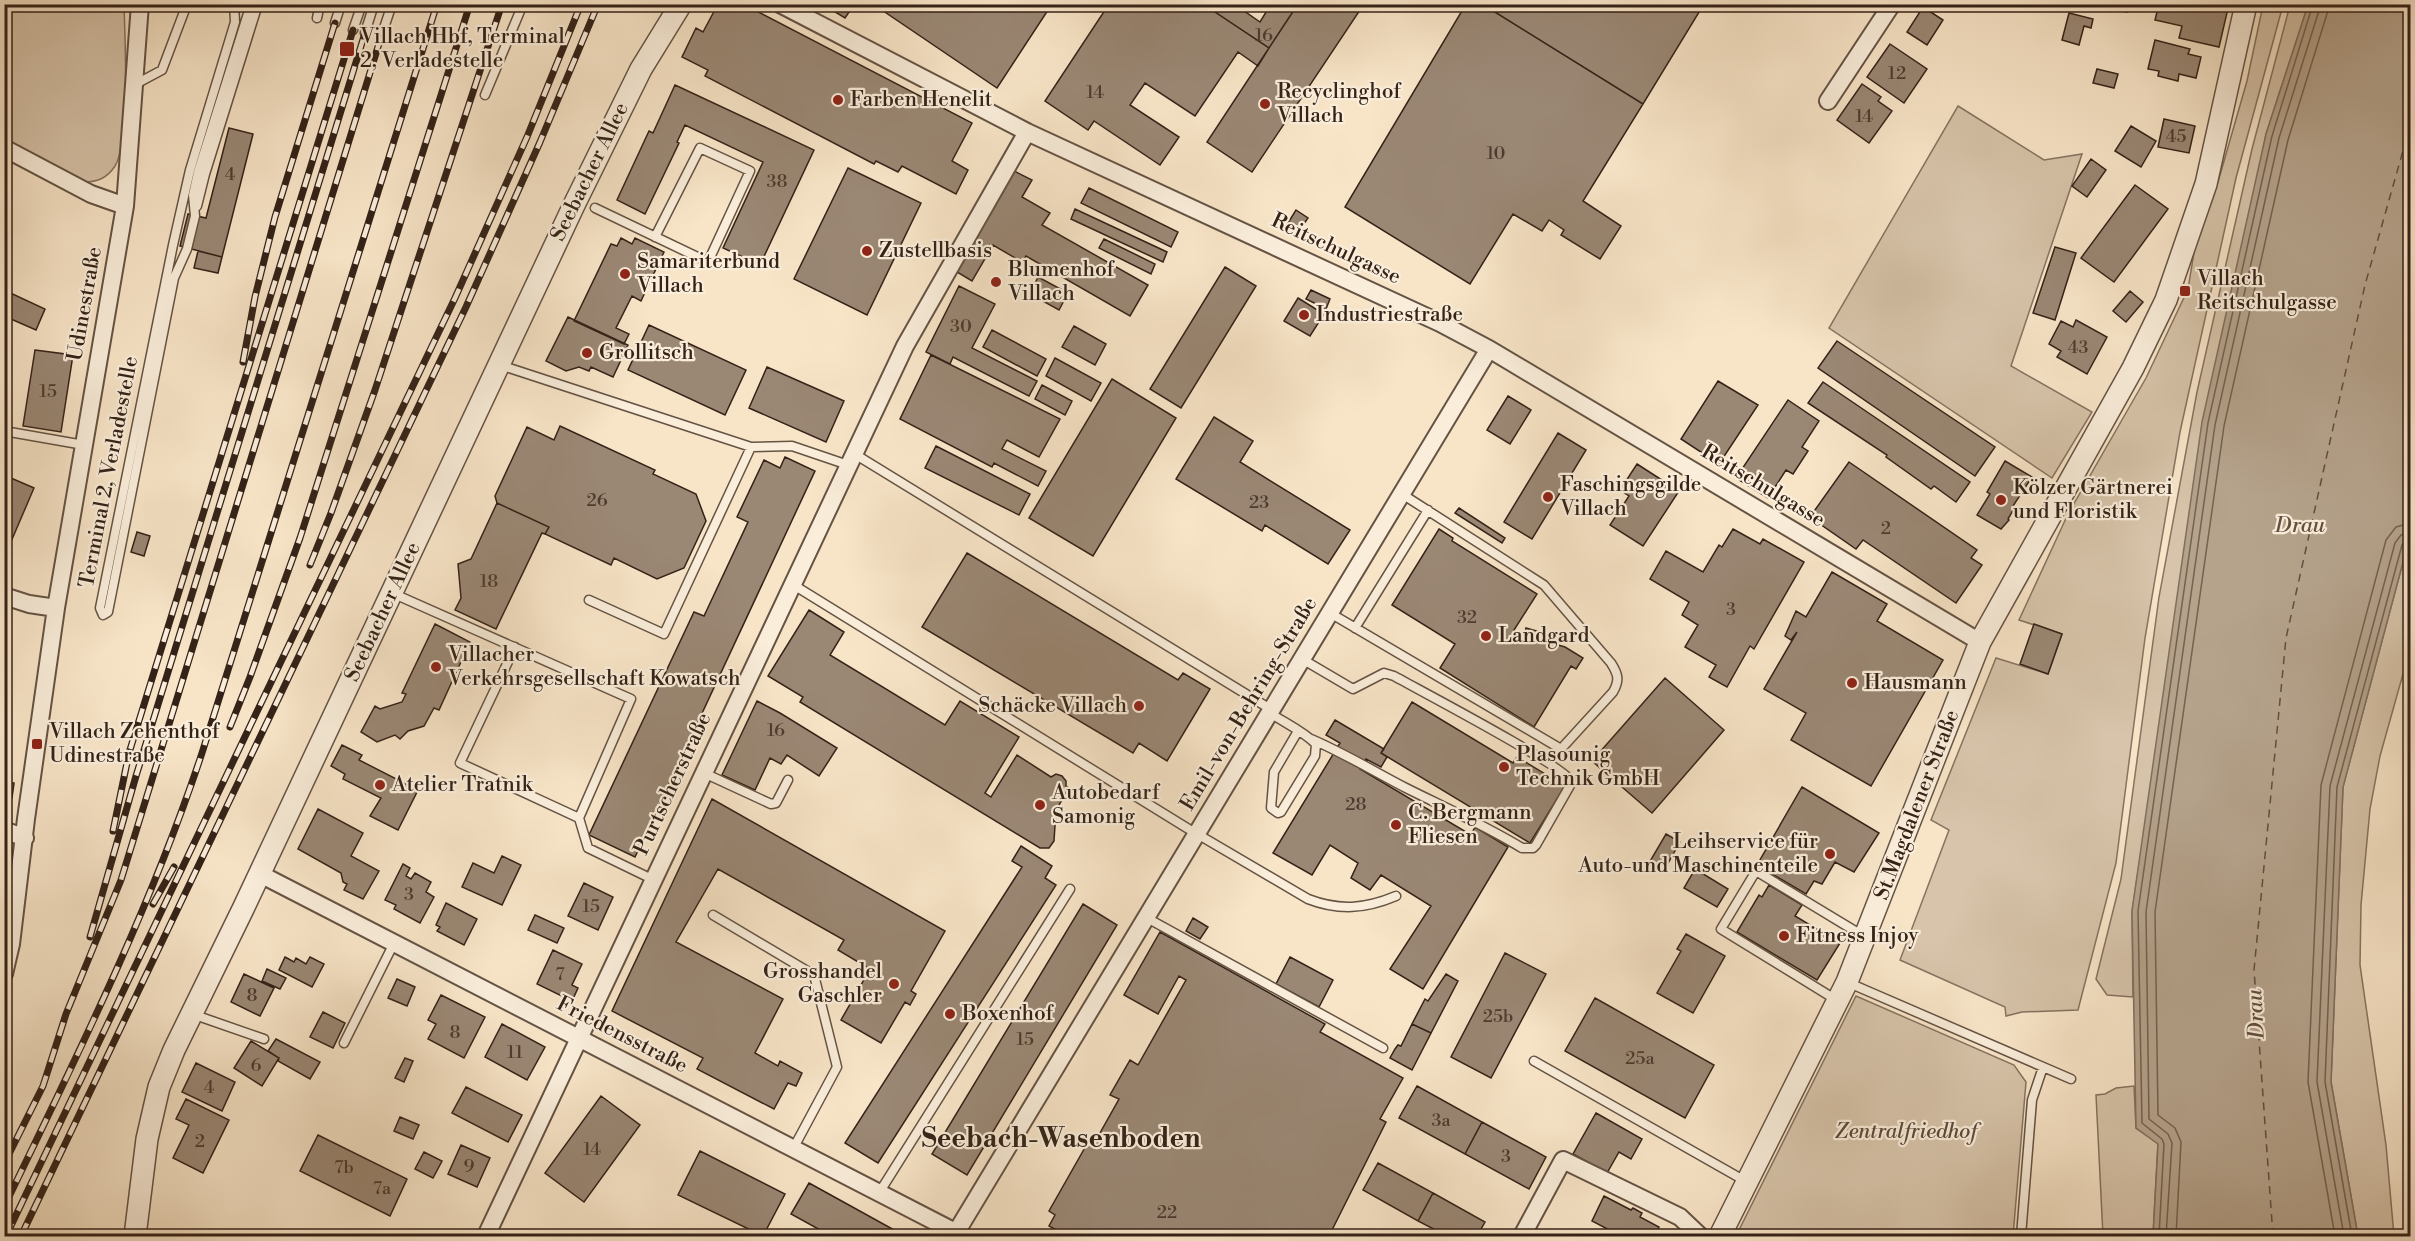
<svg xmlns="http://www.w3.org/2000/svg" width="2415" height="1241" font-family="'Libre Bodoni',serif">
  <rect width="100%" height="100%" fill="#f8e5c8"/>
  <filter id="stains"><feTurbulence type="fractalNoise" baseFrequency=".00333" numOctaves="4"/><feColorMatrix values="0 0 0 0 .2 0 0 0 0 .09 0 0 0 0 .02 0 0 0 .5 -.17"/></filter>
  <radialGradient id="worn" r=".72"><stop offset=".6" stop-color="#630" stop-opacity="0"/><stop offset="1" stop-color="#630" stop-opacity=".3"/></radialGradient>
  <path fill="#d7c4aa" stroke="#867361" stroke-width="1.5" d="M5,5H124C125,36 130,142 115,166C107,178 98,182 84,182L5,139Z
    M2263,5H2283L2236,178L2180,432L2145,638L2116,863L2078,1010L2022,1012L2006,1016L2005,1007L1900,960L1949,830L1931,820L1996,658L2048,674L2062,634L2019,620L2068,514L2146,378L2188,289L2197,234L2218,182L2247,81Z
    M2290,5H2308L2266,134L2161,722L2132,911L2133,997L2107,995L2096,979L2121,879L2159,597L2197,392L2252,149Z
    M1958,106L2044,160L2082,154L2011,366L2092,412L2052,478L1829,328Z
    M2410,536V649L2380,756L2370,809L2361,905L2360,965L2386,1145L2394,1236H2358L2331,1082L2343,787Z
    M1856,996L2014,1065L2026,1082L2013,1236H1736Z
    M2134,1086L2136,1128L2158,1143L2153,1236H2103L2096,1095L2105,1094L2116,1088Z"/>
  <path fill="#b5a38c" stroke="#816f5e" stroke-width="1.5" d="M2308,5H2410V536L2343,787L2331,1082L2358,1236H2153L2158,1144L2136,1128L2132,911L2202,422L2266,134Z"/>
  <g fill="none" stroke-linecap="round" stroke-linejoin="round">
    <path stroke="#746252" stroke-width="1.5" d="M2159,1236L2164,1144L2162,1139L2142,1123L2138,911L2208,423L2272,136L2313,4
      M2166,1236L2172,1143L2168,1134L2149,1119L2146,912L2215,425L2279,138L2321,4
      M2176,1236L2181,1142L2175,1128L2158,1115L2155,912L2224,426L2288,140L2330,4
      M2335,1236L2308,1082L2321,785L2386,540L2396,527L2410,523
      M2344,1236L2317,1082L2330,786L2395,543L2401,535L2410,533
      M2352,1236L2325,1082L2337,787L2402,545L2405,541L2410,540"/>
    <path stroke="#614f41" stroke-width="1.5" stroke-dasharray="8 6" stroke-linecap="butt" d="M2273,1236L2254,970L2286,638L2365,285L2410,126"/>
  </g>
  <path fill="#9a8774" stroke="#342218" stroke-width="1.5" d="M718,4H743L972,123L952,161L968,170L956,194L902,166L898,172L876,161L874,164L705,76L708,70L682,57L696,28L703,32Z
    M822,4H851L853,6L845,18Z
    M873,4H1052L997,88Z
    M1109,4H1203L1269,48L1258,66L1238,52L1195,116L1145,83L1130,105L1179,137L1160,165L1094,121L1088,130L1045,101Z
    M1203,4H1242L1240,8L1260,22L1271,4H1298L1269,48Z
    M1298,4H1364L1252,172L1207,142Z
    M1466,4H1482L1643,104L1583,201L1621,226L1600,259L1561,235L1564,230L1549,220L1542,231L1513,214L1470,284L1345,207Z
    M1482,4H1704L1643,104Z
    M2105,4H2129L2127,12L2105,7Z
    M2159,4H2229L2219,47L2179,38L2182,26L2155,20Z
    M1923,7L1943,20L1927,45L1907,32Z
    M2069,13L2093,19L2091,28L2084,26L2079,45L2062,40Z
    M2155,40L2190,49L2188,54L2201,57L2196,78L2179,74L2178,81L2158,76L2159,71L2148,69Z
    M1890,44L1927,69L1904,103L1867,77Z
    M2097,69L2118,74L2114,88L2093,83Z
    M1862,84L1881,97L1878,101L1892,111L1869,143L1837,120Z
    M675,85L814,150L760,265L723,248L763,162L685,125L677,142L679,143L645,214L617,200L649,131L653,133Z
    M2164,119L2195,126L2189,153L2158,147Z
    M2131,126L2156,141L2141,167L2115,151Z
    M229,128L253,134L222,257L180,246L188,214L206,218Z
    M2091,159L2106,170L2087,197L2072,186Z
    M848,168L921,203L867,315L794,279Z
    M1014,171L1032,180L1022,197L1050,213L1042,225L1148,285L1130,316L1026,256L1022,262L993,245L972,281L957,272Z
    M2135,185L2168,209L2114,282L2081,258Z
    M1089,188L1178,232L1171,247L1081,203Z
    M1075,209L1167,252L1163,262L1071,219Z
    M1296,210L1308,218L1297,234L1286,226Z
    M621,238L632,244L635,238L664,252L641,301L632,296L616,328L629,334L624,344L574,321L611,244L617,246Z
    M1104,239L1155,264L1151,274L1099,248Z
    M2055,247L2076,253L2055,320L2033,313Z
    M198,251L222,257L218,273L194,268Z
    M1225,267L1256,286L1181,408L1150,389Z
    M1038,277L1068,293L1059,310L1030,294Z
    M959,286L995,304L972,348L1037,381L1029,396L953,357L950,364L926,352Z
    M4,290L45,309L36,330L4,316Z
    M1311,290L1330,299L1326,309L1306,299Z
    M2130,291L2143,302L2126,322L2113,311Z
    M1298,298L1324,314L1310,336L1284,321Z
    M568,317L628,345L613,377L591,367L589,371L579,367L566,371L546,361Z
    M2076,320L2107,337L2087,374L2057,357L2061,351L2049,344L2061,321L2073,327Z
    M649,325L746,370L725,415L628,370Z
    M1074,326L1106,344L1095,365L1062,347Z
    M992,330L1046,359L1037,376L983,347Z
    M1837,341L1995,447L1975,476L1818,368Z
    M35,350L73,355L61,432L23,426Z
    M931,355L1060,419L1039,457L1007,440L1002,449L1046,471L1038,486L994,463L992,467L900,419Z
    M1055,358L1101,383L1091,401L1046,376Z
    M767,367L844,401L826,442L749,408Z
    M1112,379L1176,418L1093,556L1029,518Z
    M1718,381L1758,405L1719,464L1681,439Z
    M1823,382L1970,482L1956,502L1934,486L1931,489L1886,457L1887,455L1808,403Z
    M1042,385L1072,401L1065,415L1035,399Z
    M1508,396L1531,410L1510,444L1487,430Z
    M1788,400L1819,421L1802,447L1808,451L1793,474L1786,470L1768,498L1736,478Z
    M1214,417L1253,441L1240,462L1350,530L1328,564L1265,525L1262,531L1176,479Z
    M560,426L655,470L653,474L696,494L706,521L684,568L657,579L614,558L611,565L545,534L549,527L497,503L495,496L527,427L554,440Z
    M1558,433L1586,450L1532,539L1504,522Z
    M936,446L1030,494L1019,515L925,468Z
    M785,457L815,471L635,857L589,835L694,612L704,616L748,522L737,517L764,460L780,468Z
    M2005,461L2032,477L2013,506L2015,507L2008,519L2009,520L2001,529L1977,515L1990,494L1987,492Z
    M1849,462L1977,550L1971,558L1982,565L1956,603L1863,540L1856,549L1810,517Z
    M1637,464L1679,491L1643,546L1610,525L1629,496L1620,490Z
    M4,475L34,488L4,558Z
    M497,503L549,527L545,534L542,533L496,629L455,610L461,598L458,564L471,559Z
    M1459,508L1505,538L1502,543L1455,513Z
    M1439,529L1453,538L1452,541L1537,594L1514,630L1524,636L1526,628L1540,632L1539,636L1552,639L1551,643L1565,647L1583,658L1576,669L1571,666L1534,727L1440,668L1455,644L1392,605Z
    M1733,529L1760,544L1763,539L1804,562L1754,649L1750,646L1727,687L1709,677L1716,665L1685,647L1698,625L1682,615L1689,602L1650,579L1666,551L1703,572L1719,545L1722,547Z
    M137,532L150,536L144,556L131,552Z
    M967,553L1178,680L1183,673L1210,689L1167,761L1139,743L1133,753L922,627Z
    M1832,572L1887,604L1877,621L1943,660L1871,786L1791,740L1806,713L1764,689L1797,632L1791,640L1785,636L1796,611L1806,617Z
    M809,610L844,632L830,655L945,725L960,701L1019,737L985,793L991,797L1017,755L1051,777L1056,774L1062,776L1066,781V786L1069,788L1056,810L1054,841L1049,848H1040L800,702L803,697L768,676Z
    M435,624L470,642L439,710L434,708L424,726L408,731L400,739L395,735L377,742L361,732L375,706L380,709L402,702L406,694L402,693Z
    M2034,624L2062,634L2048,674L2020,664Z
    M1665,678L1724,730L1652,813L1592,761Z
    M757,701L780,713L837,748L819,776L787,755L781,764L770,758L755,790L722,775Z
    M1412,702L1513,763L1517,757L1565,786L1530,843L1381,753Z
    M1335,720L1384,749L1381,753L1387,757L1381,767L1366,759L1360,769L1471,835L1475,827L1508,847L1423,989L1390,969L1431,906L1381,875L1370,890L1351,878L1358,863L1330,845L1312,875L1273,853L1340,743L1326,735Z
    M342,745L362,755L359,760L418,790L398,830L370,816L381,798L343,779L345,774L331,766Z
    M9,782L14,783L12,798L6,797Z
    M1802,787L1879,833L1854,872L1835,862L1822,884L1814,881L1806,894L1757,865Z
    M712,799L945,931L911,991L916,994L910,1005L905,1002L881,1043L841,1020L870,969L838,950L844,940L718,869L676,942L783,999L755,1053L778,1066L780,1061L802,1073L796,1086L788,1083L774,1109L697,1069L703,1058L612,1011Z
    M318,809L363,833L351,856L379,871L363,899L344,890L347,884L343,882L341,873L298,849Z
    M1666,834L1680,842L1663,872L1649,863Z
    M1021,846L1052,866L1045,878L1056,885L878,1163L845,1143L1022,867L1012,861Z
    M502,856L521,865L502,905L462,887L473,863L494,873Z
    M403,864L410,868L406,876L411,879L415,873L431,882L426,892L434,897L420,923L394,909L396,905L385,900Z
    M1695,869L1728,889L1717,907L1684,888Z
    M584,883L613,897L598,930L568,916Z
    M1769,885L1802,905L1795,916L1840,943L1817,980L1737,932L1759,895L1762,897Z
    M446,903L477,919L464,945L437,931L440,927L436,925Z
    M1083,904L1117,925L967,1175L932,1154Z
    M535,915L564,928L557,943L528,930Z
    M1193,918L1208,927L1200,939L1186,931Z
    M1160,932L1325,1024L1320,1032L1403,1078L1380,1119L1386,1122L1329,1236H1067L1049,1226L1055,1215L1049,1211L1091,1137L1096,1140L1119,1099L1110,1095L1130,1060L1138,1065L1186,980L1179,976L1158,1014L1124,995Z
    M1686,934L1725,956L1693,1013L1657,993L1681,951L1677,949Z
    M553,950L582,964L572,985L578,988L572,1001L537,984Z
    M1505,953L1546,974L1491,1078L1451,1057Z
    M285,957L294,962L296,958L306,964L310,957L324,964L312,987L279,970Z
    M1290,957L1333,980L1319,1007L1276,984Z
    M267,969L286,978L280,989L262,981Z
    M244,974L274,988L260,1016L231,1002Z
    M1446,974L1458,981L1431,1033L1412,1024L1425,999L1428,1001Z
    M397,979L415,987L407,1006L388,998Z
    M441,995L485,1017L464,1058L428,1039L436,1024L428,1020Z
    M1595,998L1714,1065L1685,1118L1565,1051Z
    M323,1012L345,1023L333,1048L310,1037Z
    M502,1024L545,1047L527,1080L485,1057Z
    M1412,1024L1431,1033L1412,1070L1390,1058L1395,1049L1398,1045L1401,1046Z
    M276,1039L320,1062L310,1079L278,1061L279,1058L268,1051Z
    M251,1041L279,1058L262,1086L234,1068Z
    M405,1058L413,1061L404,1082L395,1078Z
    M196,1063L235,1082L222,1111L182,1092Z
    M1417,1086L1482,1122L1465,1154L1399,1118Z
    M466,1087L522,1115L508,1142L452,1113Z
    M601,1096L640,1125L584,1202L545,1173Z
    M186,1099L229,1120L203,1173L173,1158L189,1125L176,1119Z
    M1596,1113L1642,1139L1631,1159L1619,1152L1607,1173L1573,1154Z
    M400,1117L419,1125L413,1139L394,1131Z
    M1482,1122L1546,1157L1529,1189L1465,1154Z
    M318,1135L407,1179L390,1216L300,1171Z
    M461,1145L490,1158L477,1187L448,1174Z
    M700,1151L785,1194L763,1236L678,1195Z
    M424,1152L442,1161L433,1178L415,1169Z
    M1378,1163L1433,1193L1418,1221L1363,1190Z
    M809,1183L905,1236H831L791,1214Z
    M1433,1193L1485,1222L1477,1236H1447L1418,1221Z
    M1604,1196L1631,1210L1633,1208L1642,1213L1640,1217L1659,1227L1654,1236H1616L1617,1234L1592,1221Z"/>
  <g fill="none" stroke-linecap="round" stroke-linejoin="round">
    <defs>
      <path id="service" d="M317,18L320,4
        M335,23L341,4
        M353,30L362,4
        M365,33L374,4
        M381,37L392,4
        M134,85L162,70L187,4
        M485,95L523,4
        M197,206L205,174L258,4
        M595,208L708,262L750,171L700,148L655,237
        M500,365L751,447L792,446L848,465
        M4,431L84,445
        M853,453L1272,710
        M792,584L1187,828L1308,899C1339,911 1365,909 1396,896
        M392,593L631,699L579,818L588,848L654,880
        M589,600L664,634L751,447
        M1330,613L1561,749L1613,692C1620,680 1618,674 1611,663L1544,585L1402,494
        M103,615L108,612L174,278L187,249L195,216L193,195L198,172L251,4
        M103,615L100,608L173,245L190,170L235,22L234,4
        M1355,628L1428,510
        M515,647L460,763L579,818
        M1302,659L1353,689L1384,673L1394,676C1417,689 1568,768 1572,782L1536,845L1533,848H1522C1484,825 1446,808 1406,788C1375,772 1344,753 1311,739
        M1270,713C1285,723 1303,731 1316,744L1315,756L1281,812L1278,813L1271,808L1274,772L1298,731
        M704,773L771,804L776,803L788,780
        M713,915L814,975L837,1067L793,1149
        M1147,918L1383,1048
        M1849,983L2071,1079
        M1838,1001L1721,929L1756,871L1865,937
        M192,1014L264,1039
        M344,1043L394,943
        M1534,1061L1747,1182
        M879,1193L1070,889
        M2021,1236L2032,1100L2043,1067"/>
      <path id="minor" d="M780,4L1027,132L1440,323L1489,349L1980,642
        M1828,101L1892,4
        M4,148L91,194L125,206
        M4,596L29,604L56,608
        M4,830L25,838
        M260,874L963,1236
        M4,974L11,944L26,819L56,608L125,206L140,4
        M486,1236L905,346L1027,132
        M954,1236L1489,349
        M1522,1236L1563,1160L1680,1217L1700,1236"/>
      <path id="tertiary" d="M135,1236L147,1139L159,1087L174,1050L243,909L574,205L641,69L681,4
        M1720,1236L1847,982L1980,642L2133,368L2166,300L2206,184L2246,4"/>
    </defs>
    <use href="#service" stroke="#655344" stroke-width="11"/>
    <use href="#minor" stroke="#655344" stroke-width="20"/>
    <use href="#tertiary" stroke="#655344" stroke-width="24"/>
    <use href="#service" stroke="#faeedb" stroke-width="8"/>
    <use href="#minor" stroke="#faeedb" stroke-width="16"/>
    <use href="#tertiary" stroke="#faeedb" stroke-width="21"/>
    <defs>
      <path id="rail" d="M243,362L255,297L275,217L335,23
        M310,565L331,513L375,390L502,4
        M230,727L250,677L300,538L470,4
        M113,831L129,753L353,30
        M153,904L174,867
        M90,937L136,776L365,33
        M4,1164L43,1086L66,1014L121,880L381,37
        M4,1207C76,1058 150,910 202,753L437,4
        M6,1236L455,298L527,137L581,4
        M21,1236L466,307L540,142L598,4"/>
    </defs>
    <use href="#rail" stroke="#342218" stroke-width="7"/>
    <use href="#rail" stroke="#faeedb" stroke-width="4.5" stroke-dasharray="14" stroke-linecap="butt"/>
  </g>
  <g fill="#8f2418" stroke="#faeedb" stroke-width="2">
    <rect x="339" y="41" width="16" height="16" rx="3"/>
    <circle cx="838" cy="100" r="6"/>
    <circle cx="1265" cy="104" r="6"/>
    <circle cx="867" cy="251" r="6"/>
    <circle cx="625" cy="274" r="6"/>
    <circle cx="996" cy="282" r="6"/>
    <rect x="2179" y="285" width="12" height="12" rx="3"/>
    <circle cx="1304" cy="315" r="6"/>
    <circle cx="587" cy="353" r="6"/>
    <circle cx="1548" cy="497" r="6"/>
    <circle cx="2001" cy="500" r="6"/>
    <circle cx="1486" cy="636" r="6"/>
    <circle cx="436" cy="667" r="6"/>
    <circle cx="1852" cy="683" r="6"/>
    <circle cx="1139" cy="706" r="6"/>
    <rect x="31" y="738" width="12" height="12" rx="3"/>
    <circle cx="1504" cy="767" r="6"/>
    <circle cx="380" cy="785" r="6"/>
    <circle cx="1040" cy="805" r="6"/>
    <circle cx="1396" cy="825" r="6"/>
    <circle cx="1830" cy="854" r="6"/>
    <circle cx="1784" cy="936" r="6"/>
    <circle cx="894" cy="984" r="6"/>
    <circle cx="950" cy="1014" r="6"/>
  </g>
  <g text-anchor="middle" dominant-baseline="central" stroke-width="4.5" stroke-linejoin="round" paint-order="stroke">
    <g font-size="18" fill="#4e3b2f">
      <text x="1264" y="35">16</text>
      <text x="1897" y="73">12</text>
      <text x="1095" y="92">14</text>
      <text x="1864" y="116">14</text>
      <text x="2176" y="136">45</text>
      <text x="1496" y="153">10</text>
      <text x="230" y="174">4</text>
      <text x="777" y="181">38</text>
      <text x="961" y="326">30</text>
      <text x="2078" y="347">43</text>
      <text x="48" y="391">15</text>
      <text x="597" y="500">26</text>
      <text x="1259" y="502">23</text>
      <text x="1886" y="528">2</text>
      <text x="489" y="581">18</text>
      <text x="1731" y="609">3</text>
      <text x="1467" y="617">32</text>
      <text x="776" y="730">16</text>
      <text x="1356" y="804">28</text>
      <text x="409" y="894">3</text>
      <text x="591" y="906">15</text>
      <text x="560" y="974">7</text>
      <text x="252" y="995">8</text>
      <text x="1498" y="1016">25b</text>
      <text x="455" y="1032">8</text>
      <text x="1025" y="1039">15</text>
      <text x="515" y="1052">11</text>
      <text x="1640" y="1058">25a</text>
      <text x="256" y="1065">6</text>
      <text x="209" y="1087">4</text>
      <text x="1441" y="1120">3a</text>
      <text x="200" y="1141">2</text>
      <text x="592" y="1149">14</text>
      <text x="1506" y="1156">3</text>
      <text x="469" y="1166">9</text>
      <text x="344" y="1167">7b</text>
      <text x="382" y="1188">7a</text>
      <text x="1167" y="1212">22</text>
    </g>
    <g font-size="21" fill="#342218" stroke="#faeedb" text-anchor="start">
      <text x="360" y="37">Villach Hbf, Terminal<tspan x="360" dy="24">2, Verladestelle</tspan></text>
      <text x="1277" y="92">Recyclinghof<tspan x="1277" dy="24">Villach</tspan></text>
      <text x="850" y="100">Farben Henelit</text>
      <text x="879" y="251">Zustellbasis</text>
      <text x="637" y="262">Samariterbund<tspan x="637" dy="24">Villach</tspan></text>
      <text x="1008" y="270">Blumenhof<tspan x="1008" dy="24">Villach</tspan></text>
      <text x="2197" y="279">Villach<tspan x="2197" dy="24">Reitschulgasse</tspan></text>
      <text x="1316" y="315">Industriestraße</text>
      <text x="599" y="353">Grollitsch</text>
      <text x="1560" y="485">Faschingsgilde<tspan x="1560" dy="24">Villach</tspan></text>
      <text x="2013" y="488">Kölzer Gärtnerei<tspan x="2013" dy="24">und Floristik</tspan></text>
      <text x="1498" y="636">Landgard</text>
      <text x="448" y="655">Villacher<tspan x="448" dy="24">Verkehrsgesellschaft Kowatsch</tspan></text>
      <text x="1864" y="683">Hausmann</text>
      <text x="1127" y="706" text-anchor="end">Schäcke Villach</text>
      <text x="49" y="732">Villach Zehenthof<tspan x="49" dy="24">Udinestraße</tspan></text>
      <text x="1516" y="755">Plasounig<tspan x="1516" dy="24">Technik GmbH</tspan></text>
      <text x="392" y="785">Atelier Tratnik</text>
      <text x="1052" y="793">Autobedarf<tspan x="1052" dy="24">Samonig</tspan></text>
      <text x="1408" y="813">C. Bergmann<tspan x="1408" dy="24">Fliesen</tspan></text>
      <text x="1818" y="842" text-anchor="end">Leihservice für<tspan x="1818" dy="24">Auto-und Maschinenteile</tspan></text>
      <text x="1796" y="936">Fitness Injoy</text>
      <text x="882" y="972" text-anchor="end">Grosshandel<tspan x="882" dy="24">Gaschler</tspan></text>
      <text x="962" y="1014">Boxenhof</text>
    </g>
    <g font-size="21" fill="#342218" stroke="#faeedb">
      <text transform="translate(590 172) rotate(-64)">Seebacher Allee</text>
      <text transform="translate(1336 249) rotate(25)">Reitschulgasse</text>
      <text transform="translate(85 304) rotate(-80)">Udinestraße</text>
      <text transform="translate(109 472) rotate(-79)">Terminal 2, Verladestelle</text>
      <text transform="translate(1763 486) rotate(31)">Reitschulgasse</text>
      <text transform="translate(383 612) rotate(-65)">Seebacher Allee</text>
      <text transform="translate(1249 704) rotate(-59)">Emil-von-Behring-Straße</text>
      <text transform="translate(673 784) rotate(-65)">Purtscherstraße</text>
      <text transform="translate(1917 805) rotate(-69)">St.Magdalener Straße</text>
      <text transform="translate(622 1035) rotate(27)">Friedensstraße</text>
    </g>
    <g font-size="21" font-style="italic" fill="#5d4a3c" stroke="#faeedb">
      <text x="1906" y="1132">Zentralfriedhof</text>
    </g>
    <g font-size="22" font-style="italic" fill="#614f41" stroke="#faeedb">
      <text x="2300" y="525">Drau</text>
      <text transform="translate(2256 1014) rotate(-93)">Drau</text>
    </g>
    <g font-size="27" font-weight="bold" fill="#342218" stroke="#faeedb">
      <text x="1061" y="1139">Seebach-Wasenboden</text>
    </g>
  </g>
  <rect width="2415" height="1241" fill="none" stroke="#f8e5c8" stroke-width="24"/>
  <rect x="6" y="6" width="2403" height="1229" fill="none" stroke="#342218" stroke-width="3"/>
  <rect x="12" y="12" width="2391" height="1217" fill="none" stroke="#342218" stroke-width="1.5"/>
  <rect width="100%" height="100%" filter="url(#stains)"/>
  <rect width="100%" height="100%" fill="url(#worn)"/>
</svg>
